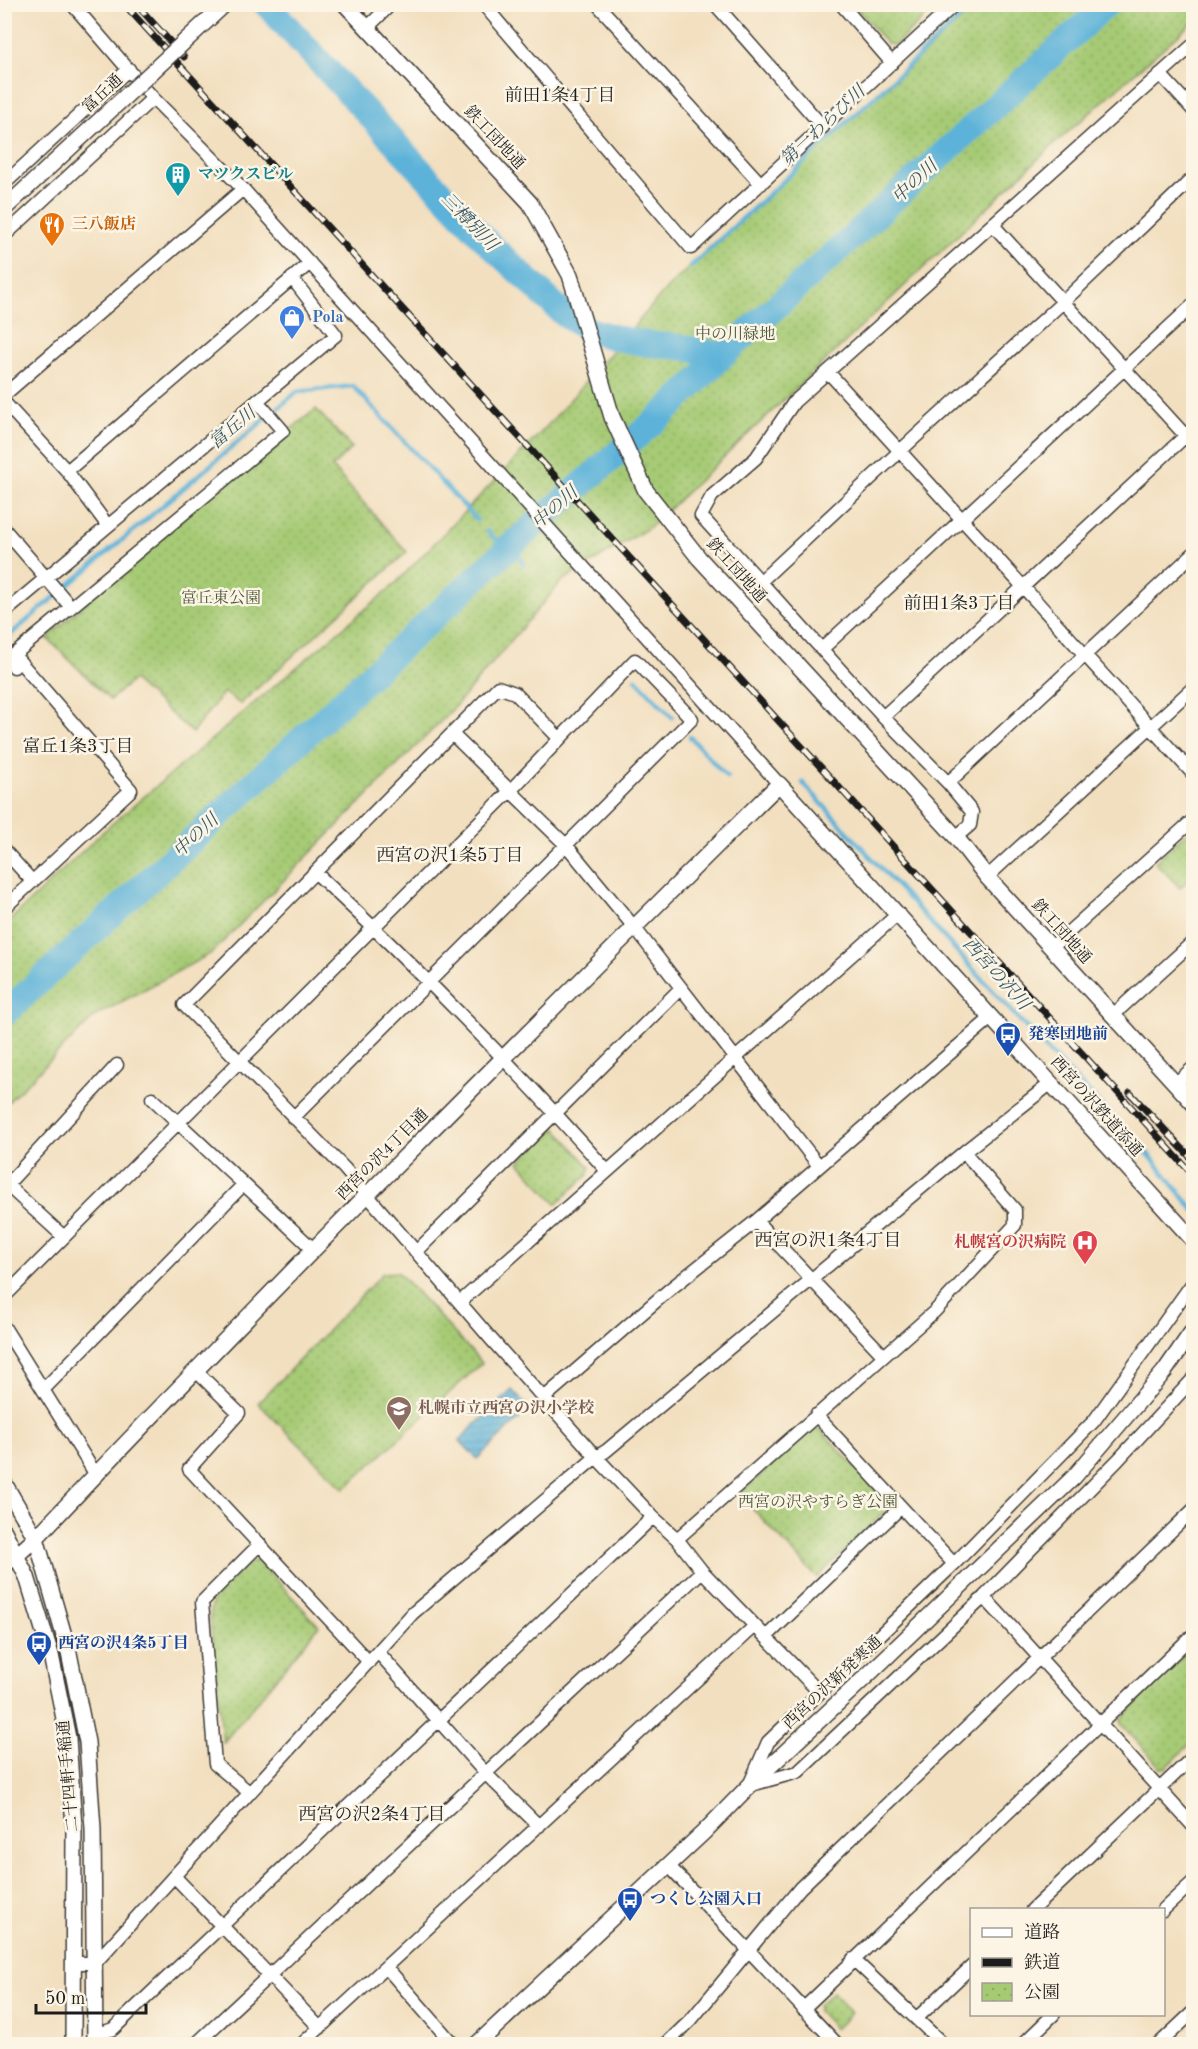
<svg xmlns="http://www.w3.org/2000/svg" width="1198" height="2049" font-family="'Old Standard TT','Noto Serif JP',serif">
  <defs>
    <pattern id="park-dots" width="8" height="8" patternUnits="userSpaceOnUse" patternTransform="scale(1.5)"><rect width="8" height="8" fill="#a6ca74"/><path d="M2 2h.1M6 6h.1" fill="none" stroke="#8ead64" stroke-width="1.8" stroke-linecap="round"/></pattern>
    <pattern id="water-rules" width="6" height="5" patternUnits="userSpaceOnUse" patternTransform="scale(1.5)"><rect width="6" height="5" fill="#5cb2d9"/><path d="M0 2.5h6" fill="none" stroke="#4f98ba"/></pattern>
  </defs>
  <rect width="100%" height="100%" fill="#fcf5e5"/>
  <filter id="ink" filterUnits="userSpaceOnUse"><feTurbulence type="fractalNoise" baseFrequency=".0167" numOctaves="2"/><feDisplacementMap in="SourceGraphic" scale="12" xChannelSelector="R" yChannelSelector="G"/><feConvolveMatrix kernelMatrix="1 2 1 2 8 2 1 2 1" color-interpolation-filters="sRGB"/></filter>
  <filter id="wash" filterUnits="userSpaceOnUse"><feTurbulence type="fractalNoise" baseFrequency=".008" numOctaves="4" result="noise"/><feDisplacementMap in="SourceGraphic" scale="24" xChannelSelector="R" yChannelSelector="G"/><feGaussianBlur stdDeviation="1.35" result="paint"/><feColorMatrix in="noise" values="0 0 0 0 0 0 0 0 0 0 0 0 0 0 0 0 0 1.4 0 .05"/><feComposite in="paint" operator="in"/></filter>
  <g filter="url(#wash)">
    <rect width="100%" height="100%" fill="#f2dfbf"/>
    <path fill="url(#park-dots)" stroke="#617348" stroke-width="1.5" d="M854,5H937L895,45L887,44Z
      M977,5H1193V22L1051,147L650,527L562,581L453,709L212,953L95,1016L5,1105V925L107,828L396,583L549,424L669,286Z
      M316,409L352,448L332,467L407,552L240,704L224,692L192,733L133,680L110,700L47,638L167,527Z
      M1193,826V875L1180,888L1155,862Z
      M557,1129L590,1167L588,1175L556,1204L519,1162L550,1130Z
      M398,1272L482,1363L344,1489L258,1403L383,1273Z
      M813,1429H820L888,1502V1509L817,1578L739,1494Z
      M258,1560L319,1626L223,1743L210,1617L213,1599L249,1562Z
      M1193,1646V1741L1166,1768L1160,1767L1121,1724V1719Z
      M833,1992L851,2013L835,2029L818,2011V2005Z"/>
    <path fill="url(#water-rules)" stroke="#3c677a" stroke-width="1.5" d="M512,1390L530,1409L477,1459L459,1440Z"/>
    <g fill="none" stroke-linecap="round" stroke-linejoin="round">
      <path stroke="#5cb2d9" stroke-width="4.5" d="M690,267L975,4
        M487,531L495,539L514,543L523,565
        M4,640L297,392L353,386L477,520
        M636,679L672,717
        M690,737L727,777
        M803,783L1046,1049L1142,1146L1194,1210"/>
      <path stroke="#5cb2d9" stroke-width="26" d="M266,4L486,241L564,314L589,330L616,338L648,344L680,347L723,355
        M4,1014L514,543L664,413L723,355L1107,4"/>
    </g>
  </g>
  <g filter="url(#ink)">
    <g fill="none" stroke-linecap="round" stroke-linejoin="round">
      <defs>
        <path id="minor" d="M72,4L153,98L243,189L779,784
          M483,4L691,248L955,4
          M597,4L761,184
          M715,4L823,127
          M841,4L892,63
          M367,28L391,4
          M1160,74L1194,111
          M4,184L129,69
          M993,225L1194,445
          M4,236L153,98
          M828,372L1194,775
          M4,395L243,189
          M4,402L67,471L108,526
          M67,471L310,263
          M4,529L71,607
          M761,581L900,451L1063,302L1194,177
          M4,613L336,335L292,278
          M822,649L1194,304
          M4,663L283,431L257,401
          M883,717L1194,428
          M453,735L567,846L634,927L819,1166
          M560,739L515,693L498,687L184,1005L344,1168L491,1339L596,1457L653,1517L677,1539L702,1571L819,1692
          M948,783L1194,553
          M956,837L970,825L972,812L948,783L883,717L701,516L712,496L756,458L794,402L1194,44
          M4,850L32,881
          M316,873C417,968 515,1067 607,1171
          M987,877L1194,687
          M4,908L131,790L14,655V667
          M1051,948L1194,819
          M1112,1016L1194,941
          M1175,1084L1194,1067
          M152,1098L314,1250
          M7,1185L64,1237
          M4,1188L117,1065
          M756,1221L884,1356
          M416,1252L681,988
          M4,1297L510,791L635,660L692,719L293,1118
          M460,1302L898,914
          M4,1327L96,1475
          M196,1371L239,1413L189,1469L369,1662
          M43,1390L243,1185
          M544,1398L669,1290L756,1221L992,1017
          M816,1415L954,1564
          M677,1539L935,1311L1015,1225V1210L964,1152
          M4,1568L17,1555
          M984,1597L1194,1827
          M766,1637L900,1508
          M378,1652L486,1774L539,1826
          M751,1781L768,1742L954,1564L1094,1421L1194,1281
          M751,1785L798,1772L984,1597L1118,1460L1194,1378
          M249,1792L215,1764L202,1602L260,1544
          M668,1865L837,2044
          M174,1876L320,2028
          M1032,1910L1194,1756
          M1163,1910L1194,1881
          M853,1959L943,2044
          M73,1963H95L413,1613L596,1457L606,1451L964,1152L1050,1084
          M386,1967L453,2044
          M803,2009L1194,1634
          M916,2019L972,1966
          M95,2035L113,2029L653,1517
          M196,2044L702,1571
          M302,2044L755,1626
          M666,2044L691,2020L800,1888L1194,1509
          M1023,2044L1054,2014
          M1159,2044L1194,2011"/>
        <path id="tertiary" d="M345,4L530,203L570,275L612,417L646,491L699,558L956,837L987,877L1194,1104
          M4,1483L36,1538L69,1653L87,1742L93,1829L95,2044
          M4,1531L27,1577L51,1655L68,1738L74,1827L73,2044
          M17,1555L36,1538C278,1281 528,1032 779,784L1194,1241
          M477,2044L704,1832L750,1785L872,1671L1074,1477L1164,1372L1194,1329"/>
      </defs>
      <use href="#minor" stroke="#3c3934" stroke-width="15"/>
      <use href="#tertiary" stroke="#3c3934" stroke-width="18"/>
      <use href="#minor" stroke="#fff" stroke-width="12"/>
      <use href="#tertiary" stroke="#fff" stroke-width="15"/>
      <defs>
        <path id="rail" d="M124,4L1194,1176
          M136,4L184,57
          M1130,1093L1194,1161"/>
      </defs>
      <use href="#rail" stroke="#1c1c1c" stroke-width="7"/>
      <use href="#rail" stroke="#fcf5e5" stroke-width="4.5" stroke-dasharray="14" stroke-linecap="butt"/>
      <defs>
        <path id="tertiary-bridge" d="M4,209L225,4"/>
      </defs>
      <use href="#tertiary-bridge" stroke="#3c3934" stroke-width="18" stroke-linecap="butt"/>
      <use href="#tertiary-bridge" stroke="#fff" stroke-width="15"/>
    </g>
  </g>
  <defs>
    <symbol id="building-pin" viewBox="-11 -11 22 30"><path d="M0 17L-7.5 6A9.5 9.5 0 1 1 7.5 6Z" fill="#0f9aa8" stroke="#fcf5e5"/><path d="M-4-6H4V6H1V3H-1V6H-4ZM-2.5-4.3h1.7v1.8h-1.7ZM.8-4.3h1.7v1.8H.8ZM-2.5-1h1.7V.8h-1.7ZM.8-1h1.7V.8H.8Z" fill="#fff"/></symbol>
    <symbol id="restaurant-pin" viewBox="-11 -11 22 30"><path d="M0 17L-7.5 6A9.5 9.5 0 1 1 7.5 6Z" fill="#e8710a" stroke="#fcf5e5"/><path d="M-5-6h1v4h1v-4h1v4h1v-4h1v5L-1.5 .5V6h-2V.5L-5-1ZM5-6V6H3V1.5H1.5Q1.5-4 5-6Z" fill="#fff"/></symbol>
    <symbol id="shop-pin" viewBox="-11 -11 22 30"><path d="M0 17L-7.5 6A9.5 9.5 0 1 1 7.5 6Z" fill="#3f7fe0" stroke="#fcf5e5"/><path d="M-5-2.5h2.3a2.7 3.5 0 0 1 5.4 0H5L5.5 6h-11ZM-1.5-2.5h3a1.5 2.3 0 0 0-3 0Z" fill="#fff"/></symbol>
    <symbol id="bus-pin" viewBox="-11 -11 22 30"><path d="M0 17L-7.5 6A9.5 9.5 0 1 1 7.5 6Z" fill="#1a4fb4" stroke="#fcf5e5"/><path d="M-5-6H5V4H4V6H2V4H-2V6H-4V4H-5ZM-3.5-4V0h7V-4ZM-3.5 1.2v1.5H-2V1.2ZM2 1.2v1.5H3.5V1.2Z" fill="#fff"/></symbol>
    <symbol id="hospital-pin" viewBox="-11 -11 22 30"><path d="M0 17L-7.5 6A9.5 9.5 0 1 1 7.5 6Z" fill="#e0444e" stroke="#fcf5e5"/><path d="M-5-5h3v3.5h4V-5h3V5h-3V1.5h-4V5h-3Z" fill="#fff"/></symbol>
    <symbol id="school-pin" viewBox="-11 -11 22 30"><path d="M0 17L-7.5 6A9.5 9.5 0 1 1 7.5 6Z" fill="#8d6e63" stroke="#fcf5e5"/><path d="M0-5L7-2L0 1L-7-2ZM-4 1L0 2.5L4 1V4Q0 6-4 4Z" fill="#fff"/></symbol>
  </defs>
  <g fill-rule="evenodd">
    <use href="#building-pin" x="163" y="160" width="30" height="40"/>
    <use href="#restaurant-pin" x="37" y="210" width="30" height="40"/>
    <use href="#shop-pin" x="277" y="303" width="30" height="40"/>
    <use href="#bus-pin" x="993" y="1020" width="30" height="40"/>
    <use href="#hospital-pin" x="1070" y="1228" width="30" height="40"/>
    <use href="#school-pin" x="384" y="1394" width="30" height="40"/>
    <use href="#bus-pin" x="24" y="1629" width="30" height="40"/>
    <use href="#bus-pin" x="615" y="1885" width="30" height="40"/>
  </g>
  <g text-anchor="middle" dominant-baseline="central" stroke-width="5" stroke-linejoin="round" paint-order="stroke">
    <g font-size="16" fill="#1c1c1c" stroke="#fcf5e5">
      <text transform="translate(103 94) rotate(-43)">富丘通</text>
      <text transform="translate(494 138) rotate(47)">鉄工団地通</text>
      <text transform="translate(736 571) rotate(48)">鉄工団地通</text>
      <text transform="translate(1061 932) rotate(48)">鉄工団地通</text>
      <text transform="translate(1096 1107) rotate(48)">西宮の沢鉄道添通</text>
      <text transform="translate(383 1155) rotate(-45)">西宮の沢4丁目通</text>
      <text transform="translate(833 1683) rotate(-43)">西宮の沢新発寒通</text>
      <text transform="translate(69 1776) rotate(-95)">二十四軒手稲通</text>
    </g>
    <g font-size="16" font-weight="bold" fill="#0d838f" stroke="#fcf5e5" text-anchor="start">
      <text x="198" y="175">マツクスビル</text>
    </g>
    <g font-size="16" font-weight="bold" fill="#c56008" stroke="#fcf5e5" text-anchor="start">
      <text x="72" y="225">三八飯店</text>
    </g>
    <g font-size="16" font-weight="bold" fill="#366cbe" stroke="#fcf5e5" text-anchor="start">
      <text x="312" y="318">Pola</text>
    </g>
    <g font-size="16" fill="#4c593b" stroke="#fcf5e5">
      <text x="735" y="335">中の川緑地</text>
      <text x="221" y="599">富丘東公園</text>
      <text x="818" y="1503">西宮の沢やすらぎ公園</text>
    </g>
    <g font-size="16" font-weight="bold" fill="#164399" stroke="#fcf5e5" text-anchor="start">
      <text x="1028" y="1035">発寒団地前</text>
      <text x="58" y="1644">西宮の沢4条5丁目</text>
      <text x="650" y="1900">つくし公園入口</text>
    </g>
    <g font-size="16" font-weight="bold" fill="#be3a42" stroke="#fcf5e5" text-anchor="end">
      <text x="1066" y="1243">札幌宮の沢病院</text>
    </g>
    <g font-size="16" font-weight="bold" fill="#785e54" stroke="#fcf5e5" text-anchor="start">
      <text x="418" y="1409">札幌市立西宮の沢小学校</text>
    </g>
    <g font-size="18" fill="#1c1c1c" stroke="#fcf5e5">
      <text x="560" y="96">前田1条4丁目</text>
      <text x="959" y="604">前田1条3丁目</text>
      <text x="78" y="747">富丘1条3丁目</text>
      <text x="450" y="856">西宮の沢1条5丁目</text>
      <text x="828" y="1241">西宮の沢1条4丁目</text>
      <text x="372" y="1815">西宮の沢2条4丁目</text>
    </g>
    <g font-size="18" font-style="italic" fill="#365868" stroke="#fcf5e5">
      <text transform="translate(823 126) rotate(-43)">第一わらび川</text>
      <text transform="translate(915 182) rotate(-43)">中の川</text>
      <text transform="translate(469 222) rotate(46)">三樽別川</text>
      <text transform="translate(233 428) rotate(-40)">富丘川</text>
      <text transform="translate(555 508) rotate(-41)">中の川</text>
      <text transform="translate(196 836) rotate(-43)">中の川</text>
      <text transform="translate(996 974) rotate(48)">西宮の沢川</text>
    </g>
  </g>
  <rect width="1198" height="2049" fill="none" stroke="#fcf5e5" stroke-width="24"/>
  <rect x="970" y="1908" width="195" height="108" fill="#fcf5e5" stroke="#a29e95" stroke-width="1.5"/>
  <rect x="982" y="1928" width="30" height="9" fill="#ffffff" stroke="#a29e95" stroke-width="1.5"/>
  <text x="1024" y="1938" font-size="18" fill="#1c1c1c">道路</text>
  <rect x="982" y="1958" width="30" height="9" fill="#1c1c1c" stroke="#a29e95" stroke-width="1.5"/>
  <text x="1024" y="1968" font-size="18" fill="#1c1c1c">鉄道</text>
  <rect x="982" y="1983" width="30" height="18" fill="url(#park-dots)" stroke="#a29e95" stroke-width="1.5"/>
  <text x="1024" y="1998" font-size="18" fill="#1c1c1c">公園</text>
  <path d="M36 2004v9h110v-9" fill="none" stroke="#1c1c1c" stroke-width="3"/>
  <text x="45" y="2004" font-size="18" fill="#1c1c1c" stroke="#fcf5e5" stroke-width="4.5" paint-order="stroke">50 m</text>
</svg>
